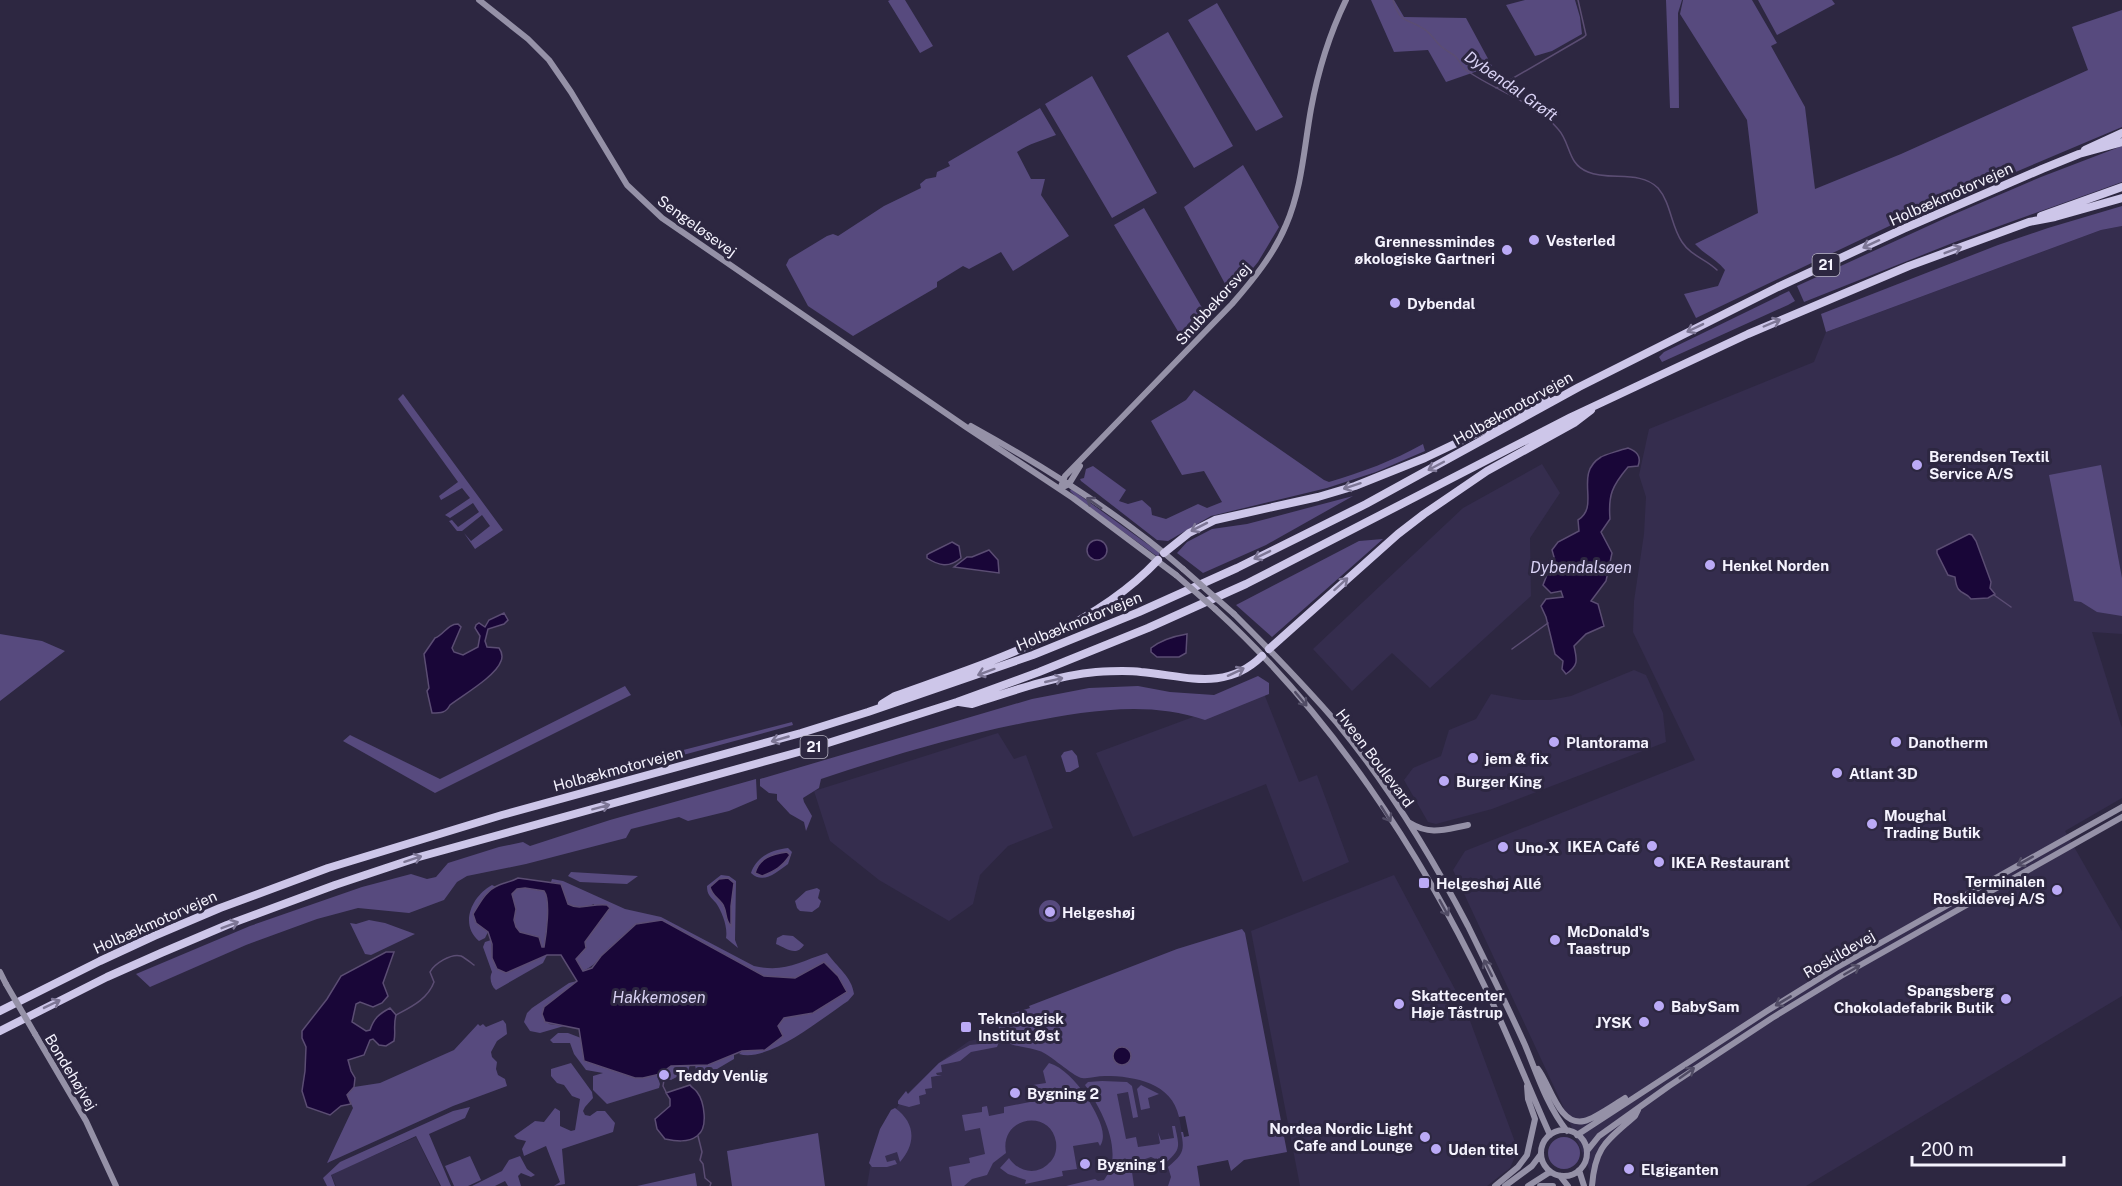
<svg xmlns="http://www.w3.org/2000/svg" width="2122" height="1186" font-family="'Public Sans',sans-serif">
  <rect width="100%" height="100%" fill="#2d2741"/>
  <path fill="#352d4e" d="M2122,226V634L2092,632L2122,728V798L2065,831L2122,931V996L1806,1186H1596L1562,1104L1453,870L1465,851L1695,760L1633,632L1634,601L1644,534L1646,497L1639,475L1649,429L1814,362L1826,332L2101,230Z
    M1542,464L1560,493L1530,538L1531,596L1430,688L1392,653L1352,691L1313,649L1463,508Z
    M1634,670L1646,675L1663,713L1666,742L1492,809L1436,824L1428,822L1404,780L1413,768L1441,756L1449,730L1476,719L1491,694L1523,700H1550L1571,696Z
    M1263,691L1299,782L1317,775L1349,862L1303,882L1266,784L1133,837L1096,753Z
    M998,733L1014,759L1026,755L1053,828L1008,846L980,875L973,904L949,921L879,880L830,841L814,791Z
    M1394,875L1466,1010L1518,1150L1510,1168L1487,1186H1300L1251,931Z
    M1034,1026L1173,1082L1185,1150L1173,1186H867L872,1156L886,1121L909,1092L940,1062L969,1041Z
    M416,1137L440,1186H336L331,1174Z"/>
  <path fill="#574a7e" d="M890,0H905L933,46L920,53L888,1Z
    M1371,0H1394L1404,17L1466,18L1492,66L1446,82L1428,50L1394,52Z
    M1525,0H1575L1580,17L1582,34L1552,51L1535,56L1506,5Z
    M1666,0H1682L1678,13L1679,108H1670Z
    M1683,0H1752L1777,43L1771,46L1805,107L1815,189L1901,154L2088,70L2072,27L2122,10V127L1902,220L1696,318L1684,294L1718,286L1725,270C1716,259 1704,254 1695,244L1758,213L1747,120L1680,14Z
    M1758,0H1832L1835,4L1777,35Z
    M1217,3L1283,117L1256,131L1188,20Z
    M1168,32L1233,146L1194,168L1127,56Z
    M1092,76L1157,193L1112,218L1045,104Z
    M1040,108L1056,135C1041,141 1030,143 1017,152L1031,179H1045L1041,195L1069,236L1013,271L1001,252L969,269L963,266L937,282V287L853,336L808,306L786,265L789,259L827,236L833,234L838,236L884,206L921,188L920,184L926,179L936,177L937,172L950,166L948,162Z
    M2122,146V182L1955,242L1804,302L1797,286L1950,216L2041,177Z
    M1243,165L1279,227L1258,262L1231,295L1184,207Z
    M2122,206V226L2101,230L1826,332L1821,314L1998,245L2048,228Z
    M1144,208L1208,318L1185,343L1114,225Z
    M1789,291L1795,301L1788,305L1662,362L1659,357L1664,352Z
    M1194,390L1324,480L1329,482C1362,472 1393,461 1423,444L1425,451L1376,472L1327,488L1211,516L1168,541L1157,540L1081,481L1080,479L1084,478L1086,469L1093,466L1126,490L1119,501L1128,504L1142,500L1151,508L1152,515L1166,519L1198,504L1207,508L1222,502L1204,471L1182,475L1151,421L1186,400Z
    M403,394L503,530L475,549L464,533L471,541L490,526L482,515L462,531H457L449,521L452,520L458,527L479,512L473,503L450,518L445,515L470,498L462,488L441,500L439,496L458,482L398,399Z
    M2101,465L2122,578V616L2097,612L2081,602L2074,601L2049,475Z
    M1071,489L1160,553L1158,557L1078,499L1070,491Z
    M1353,496L1266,545L1203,573L1177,553L1187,542L1212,529L1247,524Z
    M1383,539L1272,637L1236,605L1359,541Z
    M0,634L42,641L65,651L0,701Z
    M1258,676L1269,683V694L1205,720C1147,700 1087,711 1028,722C957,736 890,756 821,779L819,788L803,798L804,802L812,816L806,831L804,822L790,814L777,800V794L769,793L760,786V779L1032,699L1089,688L1138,686L1170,692L1214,695Z
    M625,686L631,695L435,793L343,741L350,735L440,779Z
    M792,722L793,725L661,761L660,756Z
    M1072,750L1077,756L1079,767L1070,772H1066L1061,756L1064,752Z
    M756,779L757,799L729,811L688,821L679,817L631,829L626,838L526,864L467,876L457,882L444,900L409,913L358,908L317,919L246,945L150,987L136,974L250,926L362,887L411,874L427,879L436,877L448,863L499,847L523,842L530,846L610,820Z
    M788,848L792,852L788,864C777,872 763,885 751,873C756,857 771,850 788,848Z
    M571,872L638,876L627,884L580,882L568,876Z
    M721,875L729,876L736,881L735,940L738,948L726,938C728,927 722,912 716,903C710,896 707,895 707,886Z
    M552,879L563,881L625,909L661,917L754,966C785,973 798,962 827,953C837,967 852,977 854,994L848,1001C822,1018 769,1063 739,1054L742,1051L765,1050L777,1026L784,1018L813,1013L847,992L838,976L824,963L795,978L764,976L662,920C648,927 632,932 619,940C605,949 598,965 583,971L575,959L585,948V942L595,926L594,904L581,909L568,904L561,884L551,882Z
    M492,885L496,887L483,897L477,923L488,932L485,938L479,941C459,924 472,896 492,885Z
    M525,888L544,891C551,900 546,935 544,947H542L538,937C533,935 524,935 519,932C512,927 515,904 512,894L517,889Z
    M817,888L820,890L818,898L821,901L819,907L812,912L800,911L797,908L795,901L806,891Z
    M1039 911a11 11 0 1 1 22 0a11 11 0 1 1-22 0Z
    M369,920L385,923L415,934L371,955L365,954L350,923L356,924Z
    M1242,929L1245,933L1287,1152L1244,1160L1231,1171L1228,1160L1197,1166L1200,1186H1168L1171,1177L1168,1167C1183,1154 1185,1151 1181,1132H1183L1184,1137L1189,1136L1185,1116L1179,1117C1172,1083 1135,1076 1105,1076C1097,1076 1089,1079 1082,1078C1076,1078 1052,1057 1044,1053C1035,1048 1015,1047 1009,1043C1002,1038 997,1025 997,1018L1030,1008L1029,1006L1177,949Z
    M783,935L793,936L804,945C796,957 786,948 776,944L777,938Z
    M491,940L492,958L506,973L547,955L543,963L496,990C491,986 489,978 492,972L483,947L485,942Z
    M577,981L544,1008L542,1014L549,1024L564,1026L540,1033L530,1031L524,1022L527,1013L532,1008L569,983Z
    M503,1020L506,1024L507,1034L497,1041L491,1052L492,1057L497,1062L496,1069L498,1075L505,1079L507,1086L453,1106L327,1163L353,1108L347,1095L354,1087L380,1083L454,1050L478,1024L480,1026L483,1024L486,1027Z
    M558,1033H568L581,1038L584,1061L635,1078L657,1075L660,1084L659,1088L607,1104L593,1090V1076L603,1073L586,1070L574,1054L570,1043H553L550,1040Z
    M999,1042L997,1047L971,1052L960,1061L941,1065L942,1072L936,1073L937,1075H942L931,1077L932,1088L925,1089L926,1094L919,1096L920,1104L909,1107L898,1104V1101L906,1091L908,1094L939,1063L959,1051L970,1045Z
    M734,1054V1059L717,1069L696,1070L695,1065H708Z
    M571,1063L592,1092L593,1098L585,1107L583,1111L585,1115L590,1116L597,1111H605L615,1123L613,1132L562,1149L565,1184L554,1186L560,1182L546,1146L524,1156L522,1149L526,1141L517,1139L514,1136L535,1121L544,1122L555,1108L560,1111V1126L571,1131L575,1130L580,1099L572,1096L564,1085L557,1083L551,1076V1069Z
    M1049,1063C1063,1067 1076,1082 1085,1094L1082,1097L1084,1101L1088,1099C1095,1112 1109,1133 1100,1146L1098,1142L1073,1146L1077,1169L1062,1171L1063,1176L1025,1184L1026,1180L1008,1174L1000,1168L1009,1158C1018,1172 1037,1176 1049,1163C1055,1158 1057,1150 1056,1142C1051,1108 999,1116 1006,1153L993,1163L987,1175L972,1179L964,1186H952L949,1167L970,1163L969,1158L985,1154L980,1128L965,1131L962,1115L982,1112V1107L987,1106L989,1116L1004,1113V1107L1035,1101L1033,1085L1046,1083L1043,1071Z
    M690,1065L688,1071L671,1080L667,1079L663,1072L671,1066Z
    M1102,1081L1127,1082L1132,1086L1138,1117L1133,1118L1128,1092L1117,1094L1126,1139L1136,1137L1138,1147L1159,1144L1160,1143L1158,1132L1161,1140L1174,1138L1172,1126H1175C1179,1146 1182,1149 1165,1163L1151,1157L1139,1161L1132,1172L1134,1186H1066L1095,1179L1098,1181L1104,1180C1106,1177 1109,1172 1111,1168C1118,1139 1100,1108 1085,1085L1088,1082Z
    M1141,1085L1159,1094L1148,1098L1150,1108L1141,1110L1137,1089Z
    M470,1107L465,1118L429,1134L451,1186H441L416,1136L331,1175L335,1186H327L323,1178L340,1162L453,1111Z
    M895,1108C916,1123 916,1144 900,1162L897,1152L885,1156L887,1162L895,1160L897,1164L887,1167H872L869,1163L880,1129L891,1110Z
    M818,1133L825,1186H732L727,1151Z
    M1548 1153a16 16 0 1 1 32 0a16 16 0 1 1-32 0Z
    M470,1156L481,1180L468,1186H454L445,1166Z
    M520,1156L527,1169L535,1175L531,1177L521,1173L518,1176L521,1186H508L505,1181L495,1186H472L502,1171L509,1160Z
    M695,1173L697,1186H637Z"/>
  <path fill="#190638" stroke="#5b4d73" stroke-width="1.5" fill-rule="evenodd" d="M1628,448C1636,451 1642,456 1638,466L1628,467C1612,486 1608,495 1610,519L1601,532L1612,553L1606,581L1591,601L1598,604L1604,626L1586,634L1574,646C1577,660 1579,665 1566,674L1562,669L1563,661L1555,654L1546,617L1541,606L1546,599L1563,597L1561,591L1551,593L1543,585L1554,557L1552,550L1558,542L1579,531L1578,520C1601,506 1573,474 1601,457C1604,455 1624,449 1628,448Z
    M1969,534L1972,535L1976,541L1991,582L1990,588L1995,594L1988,598L1971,599C1965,590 1957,597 1955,577L1948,575L1937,553V550Z
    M1087 550a10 10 0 1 1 20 0a10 10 0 1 1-20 0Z
    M952,542L959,546L961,558C949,568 939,566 927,558V555L930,553Z
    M989,550L998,560L999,573L954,567L967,557H972Z
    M504,613L508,620L504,624L488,629L485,641L487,647L499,648C502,652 503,656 501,661C496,676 463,695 450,705C446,713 441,713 432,713L427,691L429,688L424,654L435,638C444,635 447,624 458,624L461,627L452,648L454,652L463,655L478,647L480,636L475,628L476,625L479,623L485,627L489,620Z
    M1187,634L1186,653L1179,657H1157L1151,652V648C1161,640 1175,636 1187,634Z
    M787,852L790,855C783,866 775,871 762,876L755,873C759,858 772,854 787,852Z
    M518,878L561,884L568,904C581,911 592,903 607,905L610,908L585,942L586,948L576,959L583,971L592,968L601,956L636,924L662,920L764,976L795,978L824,962L838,976L847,992L813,1013L784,1018L778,1026L783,1036L765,1050L742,1051L708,1065L671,1066L660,1074L643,1078H635L584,1061L579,1029L545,1022L542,1014L544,1007L577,981L561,955H547L506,973L497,969L492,958V944L488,932L476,923L473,914C480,903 486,890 499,885C505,882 511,882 518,878ZM525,888L544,891C551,900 546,936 544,947H542L539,937L520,932L516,927L514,920L516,909L512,894L517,889Z
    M728,878L734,883L731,906V926C725,920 727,914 724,907C721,899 712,897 710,887L719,879Z
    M386,952H394L383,983L388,996L382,1003L373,1007L360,1002L356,1004L352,1022L366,1031L370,1030C374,1018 379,1014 390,1008L396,1015C393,1026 396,1032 394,1041L386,1046L379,1045L373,1039L370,1040L364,1055L348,1060L351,1071L355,1078L354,1087L347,1095L351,1104L341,1106L330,1115L307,1107L302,1091L305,1071L306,1047L302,1038V1031L327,999L341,976Z
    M1113 1056a9 9 0 1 1 18 0a9 9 0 1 1-18 0Z
    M690,1085C692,1088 695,1089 697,1092C704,1101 709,1128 697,1136C688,1143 675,1141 665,1139L657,1129L655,1119L670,1106V1099L666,1093Z"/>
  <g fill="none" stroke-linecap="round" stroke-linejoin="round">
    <path stroke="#5b4d73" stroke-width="1.5" d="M1393,0C1401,25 1406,17 1424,29C1432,34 1436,43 1443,48C1447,51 1451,53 1455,56C1460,60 1461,67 1466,70C1495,91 1534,101 1558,129C1571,143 1567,164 1588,172C1610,181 1640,170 1658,188C1671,203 1671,226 1682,242C1691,256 1706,259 1717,270
      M1496,88L1584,37L1586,35L1578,0
      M1994,595L2011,607
      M1512,649L1548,623
      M396,1015C411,1007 428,999 434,982L430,972C434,964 451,953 461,956C465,958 470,962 474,965
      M661,1074L664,1080L663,1086L666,1092
      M698,1136L702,1152L700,1160L703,1164L705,1178L711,1183L710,1186"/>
    <path stroke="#9591a7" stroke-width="6" d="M479,0L528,39L549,60L571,92L627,185L662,218L966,427L1073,498L1176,575
      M971,426C1045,467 1119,513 1183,569
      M1065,486L1069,484L1080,466
      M1060,489L1065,476L1232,304C1253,280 1274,254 1286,225C1302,188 1304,148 1311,109C1318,71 1329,35 1346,0
      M1215,609C1329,713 1420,850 1486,989C1509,1037 1528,1086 1550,1135
      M1234,614C1269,649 1304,685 1337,723C1388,785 1431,855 1468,926C1487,965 1507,1005 1525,1045C1537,1074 1547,1106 1567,1131
      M1410,823C1431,836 1446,829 1468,825
      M0,972L6,984
      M35,1034L86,1121L116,1186
      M1538,1069C1550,1084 1559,1127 1584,1121C1594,1119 1615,1104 1625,1098
      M1541 1153a23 23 0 1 1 46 0a23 23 0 1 1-46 0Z
      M1577,1135L1767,1011L1836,968L2122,807
      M1587,1151L1599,1136L1669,1086L1772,1018L1841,976L2122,817
      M1579,1170L1584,1186
      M1560,1176L1568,1186
      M1495,1186L1518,1167L1527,1155L1535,1119L1528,1099L1527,1086
      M1505,1186L1532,1166L1541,1154
      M1528,1186L1550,1172
      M1540,1186H1553
      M1592,1186C1595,1146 1607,1141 1635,1116L1638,1110"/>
    <path stroke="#cdc6e9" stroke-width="8" d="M2085,150L2122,133
      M2041,216L2122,187
      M1164,553L1189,533L1215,520L1318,497L1355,486L1425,458L1547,400
      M1269,649L1398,534L1424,514L1487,471L1574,423L1591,410
      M959,702L972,704C1012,691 1054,676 1096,672C1110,671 1127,670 1141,672C1187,676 1225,692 1262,656
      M882,704L895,696C986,663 1090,632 1158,560
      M0,1011L100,961L154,936L220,908L328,868L502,815L801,733L868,712L1033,655L1139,612L1237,568L1366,504L1579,387L1778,287L1903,229L2042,169L2079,154L2122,142
      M0,1031L107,977L161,953L227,925L335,885L419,857L806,750L957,702L1039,672L1148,628L1246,584L1571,417L1748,334L1909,266L2029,222L2055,217L2122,198"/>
    <path stroke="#9591a7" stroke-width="6" d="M1183,569L1234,614
      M1176,575L1215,609
      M6,984L35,1034"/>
  </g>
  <defs><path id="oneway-shaft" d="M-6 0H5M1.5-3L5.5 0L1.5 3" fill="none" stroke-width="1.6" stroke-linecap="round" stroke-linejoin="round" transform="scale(1.5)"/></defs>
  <g stroke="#7d7695">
    <use href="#oneway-shaft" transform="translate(1871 244) rotate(155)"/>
    <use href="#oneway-shaft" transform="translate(1953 250) rotate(-21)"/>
    <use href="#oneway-shaft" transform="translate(1772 323) rotate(-23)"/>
    <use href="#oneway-shaft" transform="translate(1695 328) rotate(154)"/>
    <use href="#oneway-shaft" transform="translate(1436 466) rotate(152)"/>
    <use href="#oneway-shaft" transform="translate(1352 486) rotate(162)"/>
    <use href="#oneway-shaft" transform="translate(1199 527) rotate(153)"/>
    <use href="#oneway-shaft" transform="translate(1262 555) rotate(154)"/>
    <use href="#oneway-shaft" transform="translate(1341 584) rotate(-42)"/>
    <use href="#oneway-shaft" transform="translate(986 672) rotate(160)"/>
    <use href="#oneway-shaft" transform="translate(1236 672) rotate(-25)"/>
    <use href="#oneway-shaft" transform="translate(1054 680) rotate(-13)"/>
    <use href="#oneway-shaft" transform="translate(780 739) rotate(164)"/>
    <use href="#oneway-shaft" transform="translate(601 807) rotate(-15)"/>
    <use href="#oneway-shaft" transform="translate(413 859) rotate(-18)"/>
    <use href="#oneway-shaft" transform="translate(230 925) rotate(-21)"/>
    <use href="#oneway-shaft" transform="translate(52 1004) rotate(-26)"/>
  </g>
  <g stroke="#514c65">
    <use href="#oneway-shaft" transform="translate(1094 503) rotate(-145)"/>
    <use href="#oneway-shaft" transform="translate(1301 699) rotate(50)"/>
    <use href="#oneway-shaft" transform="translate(1386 814) rotate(58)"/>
    <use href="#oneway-shaft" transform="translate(2025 861) rotate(151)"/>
    <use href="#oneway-shaft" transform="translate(1444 908) rotate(61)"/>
    <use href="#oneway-shaft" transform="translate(1488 968) rotate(-116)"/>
    <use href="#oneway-shaft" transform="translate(1852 970) rotate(-30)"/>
    <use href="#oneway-shaft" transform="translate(1783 1001) rotate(149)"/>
    <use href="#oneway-shaft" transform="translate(1687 1073) rotate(-35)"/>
  </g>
  <g fill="#bbaaf6" stroke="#2d2741" stroke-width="2">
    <circle cx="1534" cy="240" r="6"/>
    <circle cx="1507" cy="250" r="6"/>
    <circle cx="1395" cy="303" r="6"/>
    <circle cx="1917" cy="465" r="6"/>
    <circle cx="1710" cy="565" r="6"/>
    <circle cx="1554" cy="742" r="6"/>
    <circle cx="1896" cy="742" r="6"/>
    <circle cx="1473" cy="758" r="6"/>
    <circle cx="1837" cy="773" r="6"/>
    <circle cx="1444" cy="781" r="6"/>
    <circle cx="1872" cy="824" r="6"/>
    <circle cx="1652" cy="846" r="6"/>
    <circle cx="1503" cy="847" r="6"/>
    <circle cx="1659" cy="862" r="6"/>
    <rect x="1418" y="877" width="12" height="12" rx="3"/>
    <circle cx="2057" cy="890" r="6"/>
    <circle cx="1050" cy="912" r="6"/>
    <circle cx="1555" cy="940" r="6"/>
    <circle cx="2006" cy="999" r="6"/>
    <circle cx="1399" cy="1004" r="6"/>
    <circle cx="1659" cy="1006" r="6"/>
    <circle cx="1644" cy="1022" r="6"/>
    <rect x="960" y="1021" width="12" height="12" rx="3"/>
    <circle cx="664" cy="1075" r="6"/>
    <circle cx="1015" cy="1093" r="6"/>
    <circle cx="1425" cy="1137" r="6"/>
    <circle cx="1436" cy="1149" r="6"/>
    <circle cx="1085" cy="1164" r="6"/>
    <circle cx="1629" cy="1169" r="6"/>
  </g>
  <g text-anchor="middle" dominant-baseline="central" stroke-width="6" stroke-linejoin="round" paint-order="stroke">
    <g fill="#2d2741" stroke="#b9b6c5" stroke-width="1.5">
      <rect x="1812.5" y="254" width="27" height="22" rx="4.5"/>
      <rect x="800.5" y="736" width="27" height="22" rx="4.5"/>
    </g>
    <g font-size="14" font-weight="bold" fill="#f5f3fe">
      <text x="1826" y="265">21</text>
      <text x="814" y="747">21</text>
    </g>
    <g font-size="15" fill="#f5f3fe" stroke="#2d2741">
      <text transform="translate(1951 194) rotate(-24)">Holbækmotorvejen</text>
      <text transform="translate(697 226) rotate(36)">Sengeløsevej</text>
      <text transform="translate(1213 304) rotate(-48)">Snubbekorsvej</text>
      <text transform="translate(1513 408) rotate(-29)">Holbækmotorvejen</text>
      <text transform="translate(1079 621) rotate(-22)">Holbækmotorvejen</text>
      <text transform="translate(1375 758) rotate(53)">Hveen Boulevard</text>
      <text transform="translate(618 769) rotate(-15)">Holbækmotorvejen</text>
      <text transform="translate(155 922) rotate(-24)">Holbækmotorvejen</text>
      <text transform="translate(1839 954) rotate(-30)">Roskildevej</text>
      <text transform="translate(71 1072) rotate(59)">Bondehøjvej</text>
    </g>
    <g font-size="15" font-weight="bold" fill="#f5f3fe" stroke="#2d2741" text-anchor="start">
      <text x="1546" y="240">Vesterled</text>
      <text x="1495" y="241" text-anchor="end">Grennessmindes<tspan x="1495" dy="17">økologiske Gartneri</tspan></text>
      <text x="1407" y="303">Dybendal</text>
      <text x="1929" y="456">Berendsen Textil<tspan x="1929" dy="17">Service A/S</tspan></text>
      <text x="1722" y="565">Henkel Norden</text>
      <text x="1566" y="742">Plantorama</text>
      <text x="1908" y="742">Danotherm</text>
      <text x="1485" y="758">jem &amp; fix</text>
      <text x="1849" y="773">Atlant 3D</text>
      <text x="1456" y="781">Burger King</text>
      <text x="1884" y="815">Moughal<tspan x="1884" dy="17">Trading Butik</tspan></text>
      <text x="1640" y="846" text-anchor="end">IKEA Café</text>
      <text x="1515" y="847">Uno-X</text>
      <text x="1671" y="862">IKEA Restaurant</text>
      <text x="2045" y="881" text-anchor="end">Terminalen<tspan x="2045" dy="17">Roskildevej A/S</tspan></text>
      <text x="1436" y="883">Helgeshøj Allé</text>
      <text x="1062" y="912">Helgeshøj</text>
      <text x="1567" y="931">McDonald's<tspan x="1567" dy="17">Taastrup</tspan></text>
      <text x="1994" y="990" text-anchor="end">Spangsberg<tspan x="1994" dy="17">Chokoladefabrik Butik</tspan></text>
      <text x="1411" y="995">Skattecenter<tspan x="1411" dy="17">Høje Tåstrup</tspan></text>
      <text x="1671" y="1006">BabySam</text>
      <text x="978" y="1018">Teknologisk<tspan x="978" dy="17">Institut Øst</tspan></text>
      <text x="1632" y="1022" text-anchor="end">JYSK</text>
      <text x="676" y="1075">Teddy Venlig</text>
      <text x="1027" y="1093">Bygning 2</text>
      <text x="1413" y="1128" text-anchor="end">Nordea Nordic Light<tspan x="1413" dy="17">Cafe and Lounge</tspan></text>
      <text x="1448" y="1149">Uden titel</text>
      <text x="1097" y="1164">Bygning 1</text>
      <text x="1641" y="1169">Elgiganten</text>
    </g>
    <g font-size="16" font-style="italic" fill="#d8d1f4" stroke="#2d2741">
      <text transform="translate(1511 86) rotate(35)">Dybendal Grøft</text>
      <text x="1581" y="567">Dybendalsøen</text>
      <text x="659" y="997">Hakkemosen</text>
    </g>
  </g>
  <path d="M1912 1156v9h152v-9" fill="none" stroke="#f5f3fe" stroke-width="3"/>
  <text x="1921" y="1156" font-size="18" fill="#f5f3fe" stroke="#2d2741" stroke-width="4.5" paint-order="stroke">200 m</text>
</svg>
